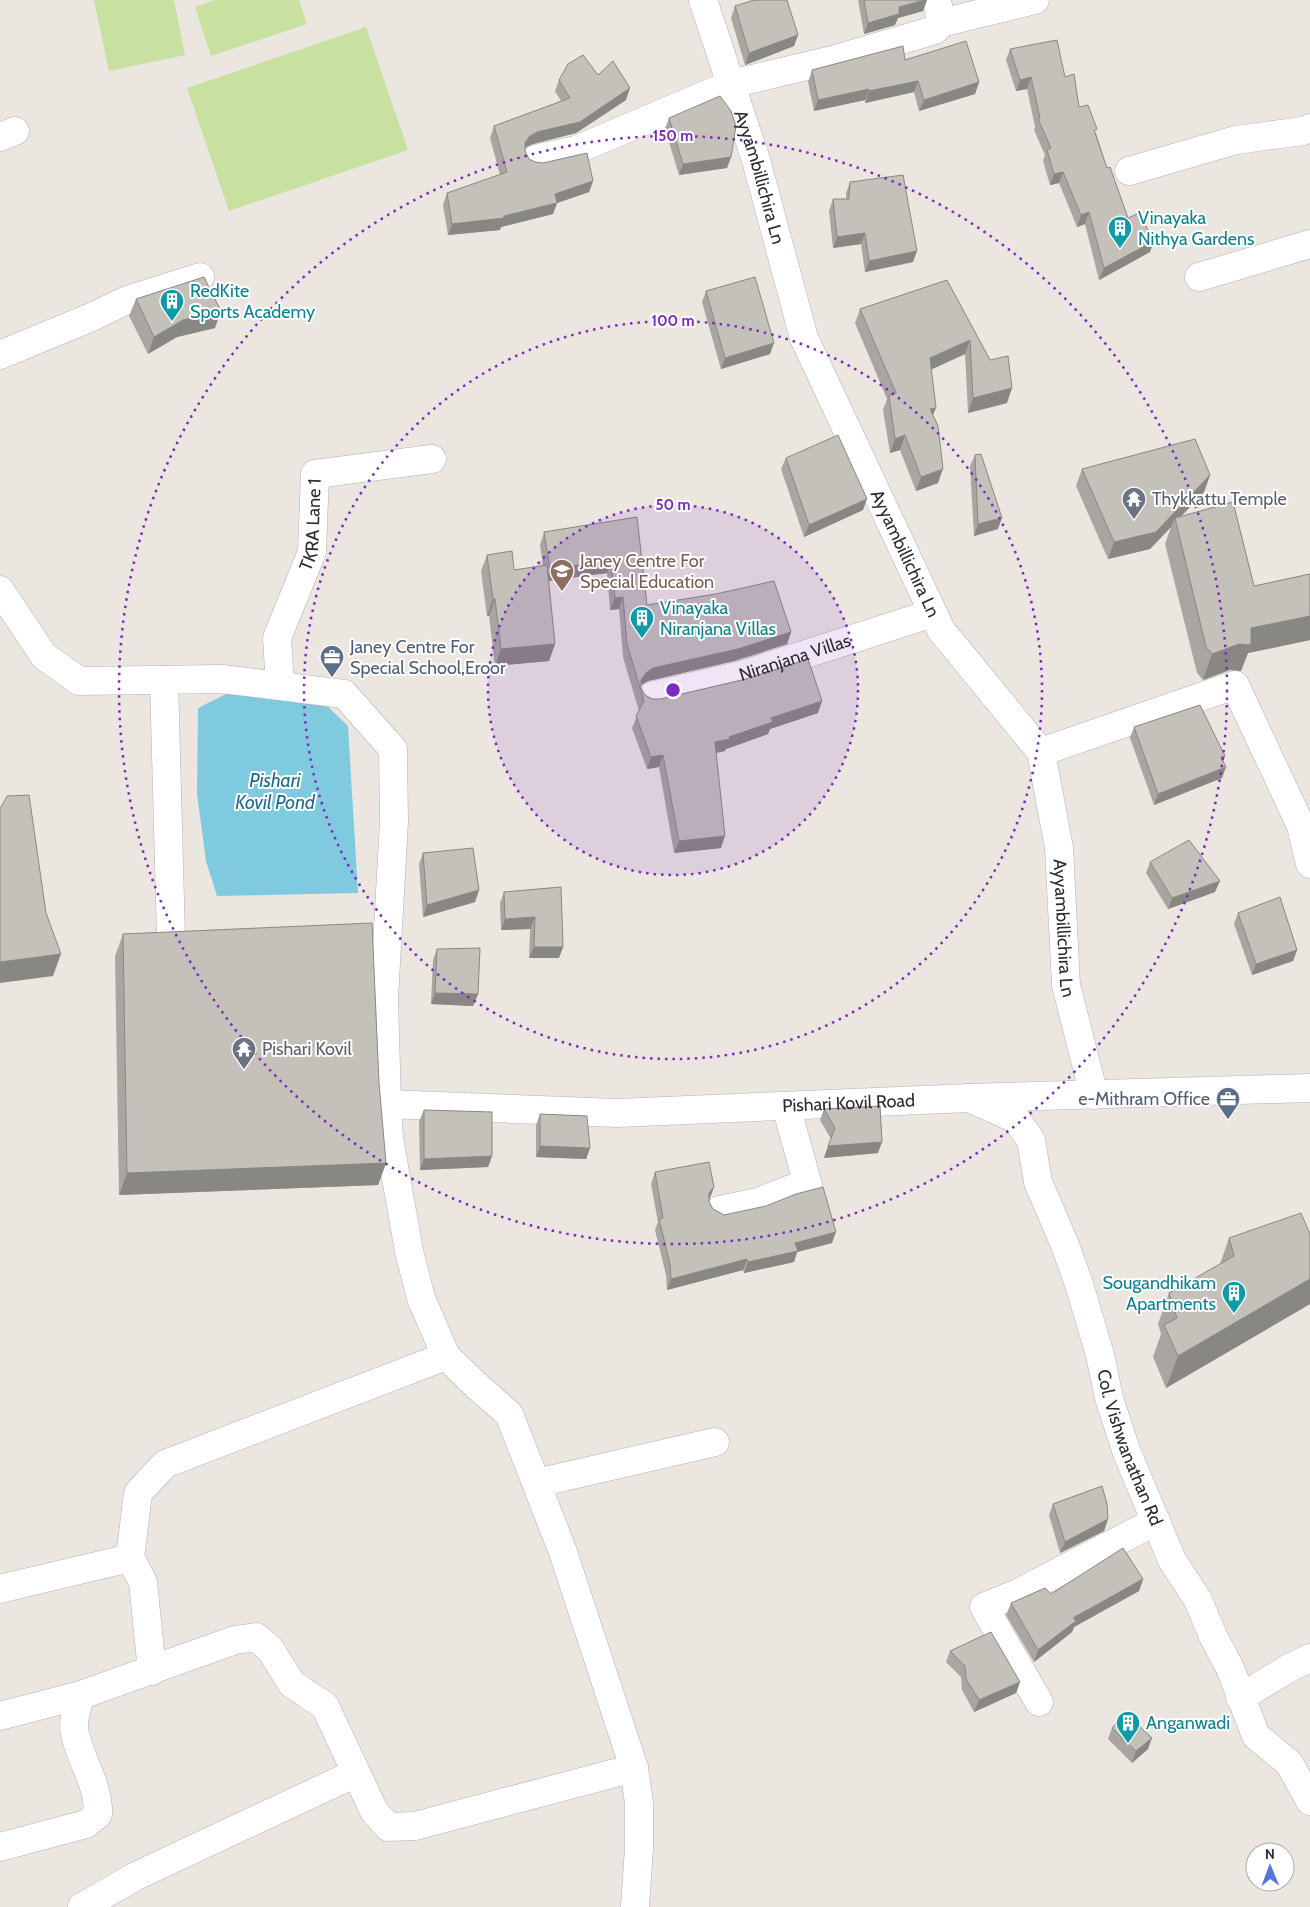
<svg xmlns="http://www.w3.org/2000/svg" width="1310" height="1907" font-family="Cabin,sans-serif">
  <rect width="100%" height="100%" fill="#ebe6e0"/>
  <path fill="#c8e1a0" d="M94,0H174L185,55L109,71Z
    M215,0H299L307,24L211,56L195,7Z
    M366,27L408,150L229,211L187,88Z"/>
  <path fill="#80cae0" d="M228,693L325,704L348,726L358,893L217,896L206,861L197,794L198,708Z"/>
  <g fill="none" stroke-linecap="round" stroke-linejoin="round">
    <defs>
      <g id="minor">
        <path id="s1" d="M703,0L756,160L804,338L941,630L1041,752L1059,848L1066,985L1094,1095"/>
        <path d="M941,23L1035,0"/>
        <path d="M0,137L15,131"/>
        <path d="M536,159L576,150L731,84L836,59L935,30L941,23L937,0"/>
        <path d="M1129,171L1236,140L1303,131L1310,128"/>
        <path d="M1199,277L1310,244"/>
        <path d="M0,355L94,316L127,300L200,277"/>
        <path d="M164,680L171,937"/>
        <path id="s2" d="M280,686L277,638L312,552L315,474L432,459"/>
        <path id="s3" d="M652,696L738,676L933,613"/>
        <path d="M1041,752L1235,685L1301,826L1310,864"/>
        <path id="s4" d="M969,1098L1016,1119L1031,1140L1038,1182L1065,1245L1079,1284L1100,1355L1109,1398L1127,1453L1172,1560L1198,1600L1213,1636L1230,1668L1256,1736L1289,1763L1310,1801"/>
        <path d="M720,1210L758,1202L796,1187L808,1185L786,1106"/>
        <path d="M537,1483L715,1442"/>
        <path d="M130,1558L143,1582L152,1671"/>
        <path d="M0,1589L130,1558L138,1493L165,1464L446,1356"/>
        <path d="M1240,1698L1289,1668L1310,1658"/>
        <path d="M1039,1702L984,1607L1018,1593L1156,1521"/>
        <path d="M0,1716L81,1695L235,1640L256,1637L270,1649L292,1684L325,1706L374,1811L388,1827L415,1826L634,1768"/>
        <path d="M0,1847L86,1824L98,1814C99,1784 81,1762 75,1734C72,1721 77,1708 81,1695"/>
        <path d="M82,1907L136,1876L356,1773"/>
      </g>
      <g id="tertiary">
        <path d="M0,590L44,656L79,681L222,679L344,694L393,749L394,822L384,998L387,1104L389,1138L409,1251L421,1298L446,1356L477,1386L509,1414L563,1552L634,1768L639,1803V1848L635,1907"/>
        <path id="s5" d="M387,1104L617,1113L969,1098L1310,1088"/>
      </g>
    </defs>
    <use href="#minor" stroke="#b0b2ba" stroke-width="29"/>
    <use href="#tertiary" stroke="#b0b2ba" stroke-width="29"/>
    <use href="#minor" stroke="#fff" stroke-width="28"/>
    <use href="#tertiary" stroke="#fff" stroke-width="28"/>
  </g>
  <path fill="#a9a6a1" d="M858,0H927L923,11L898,18L895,25L864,34Z
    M735,6L798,35L794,46L745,65L731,18Z
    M1010,49L1065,77L1079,107L1096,133L1107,168L1128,218L1154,241L1150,252L1099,280L1085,224L1077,227L1059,183L1050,185L1043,161L1045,155L1034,130L1035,127L1027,89L1016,91L1006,60Z
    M905,60L979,82L975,94L919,111L914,92L865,103V100L814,111L808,82L812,70Z
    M598,75L626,100L576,133L533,144L525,148V151L529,159L535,162L593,181L589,192L557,203L553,214L501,227L500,230L448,235L443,205L447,193L500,175L490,138L494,126L561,101L555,91L559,80Z
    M669,118L731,157L727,168L679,175L665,129Z
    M850,182L913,262L865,272L861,244L833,248L829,211L833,199H846V193Z
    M947,280L990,360L1007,403L968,413L965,354L931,369L933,415L938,483L916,491L900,450L890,453L883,410L887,399L855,323L860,309Z
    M706,291L770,354L721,369L702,302Z
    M136,299L215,328L177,337L148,354L129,316Z
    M975,455L998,529L974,536L970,466Z
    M786,458L863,510L804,537L781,469Z
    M1082,469L1210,475L1204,492L1181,516L1254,586L1310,574V640L1248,653L1241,671L1230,670L1203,680L1197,673L1165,544L1171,527L1150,549L1108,559L1076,486Z
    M637,517L647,605L791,632L787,644L734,661L648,681L641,685V688L645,695L652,699L818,713L770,729L768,734L726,749L725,751L716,753L721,848L674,853L659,767L647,769L632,728L639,711L623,657L619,609L610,610L607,573L548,581L555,644L549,661L495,666L489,616H487L481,571L487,555L514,570L543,566L540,545L544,532Z
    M1134,727L1225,756L1223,762L1222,778L1154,805L1130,738Z
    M423,853L479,890L475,902L423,917L419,864Z
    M1150,862L1215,892L1168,909L1146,873Z
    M561,887L559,958H529L530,929L501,930L500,903L504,892Z
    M1238,913L1297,950L1293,961L1252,975L1234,924Z
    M123,934L386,1163L378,1185L119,1195L115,956Z
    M437,949L478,994L473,1006L431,1004L433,960Z
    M824,1109L878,1153L824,1158L831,1139L820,1120Z
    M424,1110L492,1156L488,1167L420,1170L419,1121Z
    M540,1114L590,1148L586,1159L536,1157V1125Z
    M655,1172L714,1187L709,1199V1202L713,1209L724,1215L832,1243L797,1252L794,1262L744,1273L743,1270L667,1290L666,1275L655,1230L658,1222L651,1184Z
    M1310,1234V1304L1166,1388L1153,1357L1161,1334L1158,1324L1169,1293L1220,1264L1229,1238Z
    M1053,1504L1108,1519L1104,1531L1060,1553L1049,1515Z
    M1143,1579L1139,1591L1074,1627L1072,1632L1034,1662L1006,1615L1011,1603L1051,1594Z
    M950,1651L1020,1682L1016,1693L974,1712L962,1690L961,1677L946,1662Z
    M1112,1728L1148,1749L1132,1763L1108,1739Z"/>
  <path fill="#898783" d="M925,0H927L923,11L898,18L895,25L864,34L868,23L899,7Z
    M798,35L794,46L745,65L749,53Z
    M1031,77L1027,89L1016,91L1020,80Z
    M918,81L914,92L865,103L869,91Z
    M979,82L975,94L919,111L924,100Z
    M630,88L626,100L576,133L533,144L526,147L521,154L525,143L530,136Z
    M869,89L865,100L814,111L818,100Z
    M731,157L727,168L679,175L683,164Z
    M1063,172L1059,183L1050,185L1054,174Z
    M593,181L589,192L557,203L553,214L501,227L500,230L448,235L452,224L504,216L555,194Z
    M1089,212L1085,224L1077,227L1081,215Z
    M865,233L861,244L833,248L837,237Z
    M1154,241L1150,252L1099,280L1104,268Z
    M917,251L913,262L865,272L869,261Z
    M221,311L215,328L177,337L148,354L154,337L183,320Z
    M970,340L965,354L924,373L930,358Z
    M774,343L770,354L721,369L725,358Z
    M1012,388L1007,403L968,413L973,398Z
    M936,408L930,422V409Z
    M905,435L900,450L890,453L895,439Z
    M943,469L938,483L916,491L921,477Z
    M1210,475L1204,492L1176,522L1175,518L1171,527L1150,549L1108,559L1114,542Z
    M867,499L863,510L804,537L809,525Z
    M1002,518L998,529L974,536L978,524Z
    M611,561L607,573L546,581L550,569Z
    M623,597L619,609L610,610L615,598Z
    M493,599H495L489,616H487Z
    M1310,616V640L1248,653L1241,671L1230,670L1203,680L1212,654L1251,628Z
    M791,632L787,644L734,661L648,681L641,685V680L646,673L653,668Z
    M555,644L549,661L495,666L501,649Z
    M822,701L818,713L770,729L768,734L726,749L725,751L710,754L715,742L729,737L771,718Z
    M663,755L659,767L647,769L651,757Z
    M1225,756L1221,767V757Z
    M1226,767L1222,778L1154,805L1158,794Z
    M725,836L721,848L674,853L679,841Z
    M1220,881L1215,892L1168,909L1172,898Z
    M479,890L475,902L423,917L427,905Z
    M535,917L530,929L501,930L505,919Z
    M534,947H563L559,958H529Z
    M1297,950L1293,961L1252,975L1256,964Z
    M61,954L53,976L0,983V962Z
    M435,993L478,994L473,1006L431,1004Z
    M882,1142L878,1153L824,1158L828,1146Z
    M540,1146L590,1148L586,1159L536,1157Z
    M492,1156L488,1167L420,1170L424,1159Z
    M386,1163L378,1185L119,1195L127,1173Z
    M714,1187L710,1198L705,1205L709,1193Z
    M836,1232L832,1243L797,1252L794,1262L744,1273L748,1262L795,1243Z
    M747,1259L743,1270L667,1290L671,1279Z
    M1310,1279V1304L1166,1388L1178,1356Z
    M1108,1519L1104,1531L1060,1553L1065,1542Z
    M1143,1579L1139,1591L1074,1627L1072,1632L1034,1662L1038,1650L1073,1618Z
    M1020,1682L1016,1693L974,1712L979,1700Z
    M1152,1738L1148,1749L1132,1763L1136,1751Z"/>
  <path fill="#c4c1bb" stroke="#898783" d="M754,0H787L798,35L749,53L735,6Z
    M864,0H925L899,7V14L868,23Z
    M1057,40L1065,77L1074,74L1079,107L1088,105L1097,129L1094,130L1107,168L1110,167L1128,218L1139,213L1154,241L1104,268L1089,212L1081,215L1063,172L1054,174L1047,150L1051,148L1038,119L1040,118L1031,77L1020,80L1010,49Z
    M966,41L979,82L924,100L918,81L869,91V89L818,100L812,70L903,46L905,60Z
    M583,55L598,75L613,61L630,88L580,122L537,132L530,136L525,143V151L529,159L535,162L543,163L587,153L593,181L555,194L557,203L504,216V218L452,224L447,193L507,172L494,126L570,98L559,80L568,64Z
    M720,96L731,111L736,126L731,157L683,164L669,118Z
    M903,175L917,251L869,261L865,233L837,237L833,199H849L850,182Z
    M204,277L221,311L183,320L154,337L136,299Z
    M755,277L774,343L725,358L706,291Z
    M947,280L990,360L1008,356L1012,388L973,398L970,340L930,358L936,408L930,409L938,426L943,469L921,477L905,435L895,439L889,396L896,393L860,309Z
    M838,435L867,499L809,525L786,458Z
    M1195,439L1210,475L1156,532L1114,542L1082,469Z
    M981,454L1002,518L978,524L975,455Z
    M1233,502L1254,586L1310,574V616L1251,628V645L1239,644L1212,654L1206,647L1175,518Z
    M637,517L647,605L716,594L774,581L791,632L738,649L653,668L646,673L641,680V688L645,695L652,699H660L746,679L808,659L822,701L771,718L773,722L729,737L730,739L715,742L725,836L679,841L663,755L651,757L636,716L644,701L627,644L623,597L615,598L611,561L550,569L544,532Z
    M512,551L514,570L547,565L555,644L501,649L495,599H493L487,555Z
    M1200,705L1225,756L1221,757L1226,767L1158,794L1134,727Z
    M29,795L46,913L61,954L0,962V809L7,796Z
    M1189,840L1220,881L1172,898L1150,862Z
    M473,848L479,890L427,905L423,853Z
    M561,887L563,947H534L535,917L505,919L504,892Z
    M1280,897L1297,950L1256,964L1238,913Z
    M372,923L379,1083L386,1163L127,1173L123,934Z
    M480,948L478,994L435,993L437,949Z
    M880,1106L882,1142L828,1146L835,1128L824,1109Z
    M424,1110L492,1112V1156L424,1159Z
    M540,1114L587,1116L590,1148L540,1146Z
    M709,1162L714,1187L709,1193V1202L713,1209L724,1215L766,1206L796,1194L823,1187L836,1232L795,1243L798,1251L748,1262L747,1259L671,1279L670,1264L659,1219L663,1218L655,1172Z
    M1301,1213L1310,1234V1279L1178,1356L1164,1325L1177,1318L1169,1293L1234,1256L1229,1238Z
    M1102,1486L1107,1504L1108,1519L1065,1542L1053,1504Z
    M1123,1548L1143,1579L1073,1618L1076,1621L1038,1650L1011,1603L1045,1588L1051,1594Z
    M991,1632L1020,1682L979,1700L966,1679L965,1666L950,1651Z
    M1125,1713L1152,1738L1136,1751L1112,1728Z"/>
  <circle cx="673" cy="690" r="185" fill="#7b2cbf" fill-opacity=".12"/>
  <g fill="none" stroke="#7b2cbf" stroke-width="2.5" stroke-dasharray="2.5 5">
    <circle cx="673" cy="690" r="185"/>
    <circle cx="673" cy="690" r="369"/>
    <circle cx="673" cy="690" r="554"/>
  </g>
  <defs>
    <symbol id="building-pin" viewBox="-11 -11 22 30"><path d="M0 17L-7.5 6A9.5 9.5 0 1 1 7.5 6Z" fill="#0f9aa8" stroke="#fff"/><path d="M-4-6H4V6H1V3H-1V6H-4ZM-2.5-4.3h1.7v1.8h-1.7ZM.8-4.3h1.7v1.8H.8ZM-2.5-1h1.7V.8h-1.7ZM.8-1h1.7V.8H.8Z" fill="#fff"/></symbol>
    <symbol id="temple-pin" viewBox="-11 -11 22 30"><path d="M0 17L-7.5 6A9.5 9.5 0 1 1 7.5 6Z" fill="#6b7280" stroke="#fff"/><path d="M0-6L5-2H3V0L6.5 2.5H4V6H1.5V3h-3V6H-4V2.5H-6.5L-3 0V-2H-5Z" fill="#fff"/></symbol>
    <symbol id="school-pin" viewBox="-11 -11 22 30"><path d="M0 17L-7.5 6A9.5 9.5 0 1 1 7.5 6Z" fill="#8d6e63" stroke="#fff"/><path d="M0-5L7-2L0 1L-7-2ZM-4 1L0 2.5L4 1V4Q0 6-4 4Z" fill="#fff"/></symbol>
    <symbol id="office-pin" viewBox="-11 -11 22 30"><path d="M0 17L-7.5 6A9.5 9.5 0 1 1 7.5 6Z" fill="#5c6f8a" stroke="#fff"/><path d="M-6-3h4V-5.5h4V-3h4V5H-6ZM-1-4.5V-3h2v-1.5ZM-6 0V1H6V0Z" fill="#fff"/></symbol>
  </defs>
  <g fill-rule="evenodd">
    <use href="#building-pin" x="1106" y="214" width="28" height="38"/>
    <use href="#building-pin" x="158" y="287" width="28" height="38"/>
    <use href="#temple-pin" x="1120" y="485" width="28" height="38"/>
    <use href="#school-pin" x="548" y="557" width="28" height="38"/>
    <use href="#building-pin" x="628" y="604" width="28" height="38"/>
    <use href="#office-pin" x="318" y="643" width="28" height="38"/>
    <use href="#temple-pin" x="230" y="1035" width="28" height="38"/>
    <use href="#office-pin" x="1214" y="1085" width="28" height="38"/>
    <use href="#building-pin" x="1220" y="1279" width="28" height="38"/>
    <use href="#building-pin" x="1114" y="1709" width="28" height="38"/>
  </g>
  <g text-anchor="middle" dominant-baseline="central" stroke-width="4" stroke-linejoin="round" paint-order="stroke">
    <g font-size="18" fill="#2c2c2c" stroke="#fff">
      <text stroke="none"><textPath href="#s1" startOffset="186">Ayyambillichira Ln</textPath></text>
      <text stroke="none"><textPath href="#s2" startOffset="168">TKRA Lane 1</textPath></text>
      <text stroke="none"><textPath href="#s1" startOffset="591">Ayyambillichira Ln</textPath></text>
      <text stroke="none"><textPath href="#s3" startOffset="148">Niranjana Villas</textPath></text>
      <text stroke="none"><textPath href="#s1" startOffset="1011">Ayyambillichira Ln</textPath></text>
      <text stroke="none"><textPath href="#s5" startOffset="462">Pishari Kovil Road</textPath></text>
      <text stroke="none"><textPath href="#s4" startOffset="401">Col. Vishwanathan Rd</textPath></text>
    </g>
    <g font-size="18" fill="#0d838f" stroke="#fff" text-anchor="start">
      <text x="1138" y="218">Vinayaka<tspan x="1138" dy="21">Nithya Gardens</tspan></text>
      <text x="190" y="291">RedKite<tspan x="190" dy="21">Sports Academy</tspan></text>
      <text x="660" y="608">Vinayaka<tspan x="660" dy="21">Niranjana Villas</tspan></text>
      <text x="1216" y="1283" text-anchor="end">Sougandhikam<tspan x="1216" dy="21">Apartments</tspan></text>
      <text x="1146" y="1723">Anganwadi</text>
    </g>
    <g font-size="18" fill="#5b616d" stroke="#fff" text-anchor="start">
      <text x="1152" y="499">Thykkattu Temple</text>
      <text x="262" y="1049">Pishari Kovil</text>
    </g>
    <g font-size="18" fill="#785e54" stroke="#fff" text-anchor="start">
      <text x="580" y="561">Janey Centre For<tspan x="580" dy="21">Special Education</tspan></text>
    </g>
    <g font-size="18" fill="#4e5e75" stroke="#fff" text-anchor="start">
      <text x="350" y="647">Janey Centre For<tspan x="350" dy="21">Special School,Eroor</tspan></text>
      <text x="1210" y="1099" text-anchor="end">e-Mithram Office</text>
    </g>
    <g font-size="19" font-style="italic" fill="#1e6b8d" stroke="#fff">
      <text x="275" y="780">Pishari<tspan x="275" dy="22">Kovil Pond</tspan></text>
    </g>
  </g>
  <circle cx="673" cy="690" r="8" fill="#7b2cbf" stroke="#fff" stroke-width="2.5"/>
  <g font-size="15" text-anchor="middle" font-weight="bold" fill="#7b2cbf" stroke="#fff" stroke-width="4" stroke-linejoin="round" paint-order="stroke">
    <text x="673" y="141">150 m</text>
    <text x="673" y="326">100 m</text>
    <text x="673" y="510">50 m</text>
  </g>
  <g transform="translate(1270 1867) rotate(359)"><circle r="24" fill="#ffffff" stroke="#ababab"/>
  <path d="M0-4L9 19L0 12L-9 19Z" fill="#5474e4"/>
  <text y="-8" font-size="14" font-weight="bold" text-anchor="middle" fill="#2c2c2c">N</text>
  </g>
</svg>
